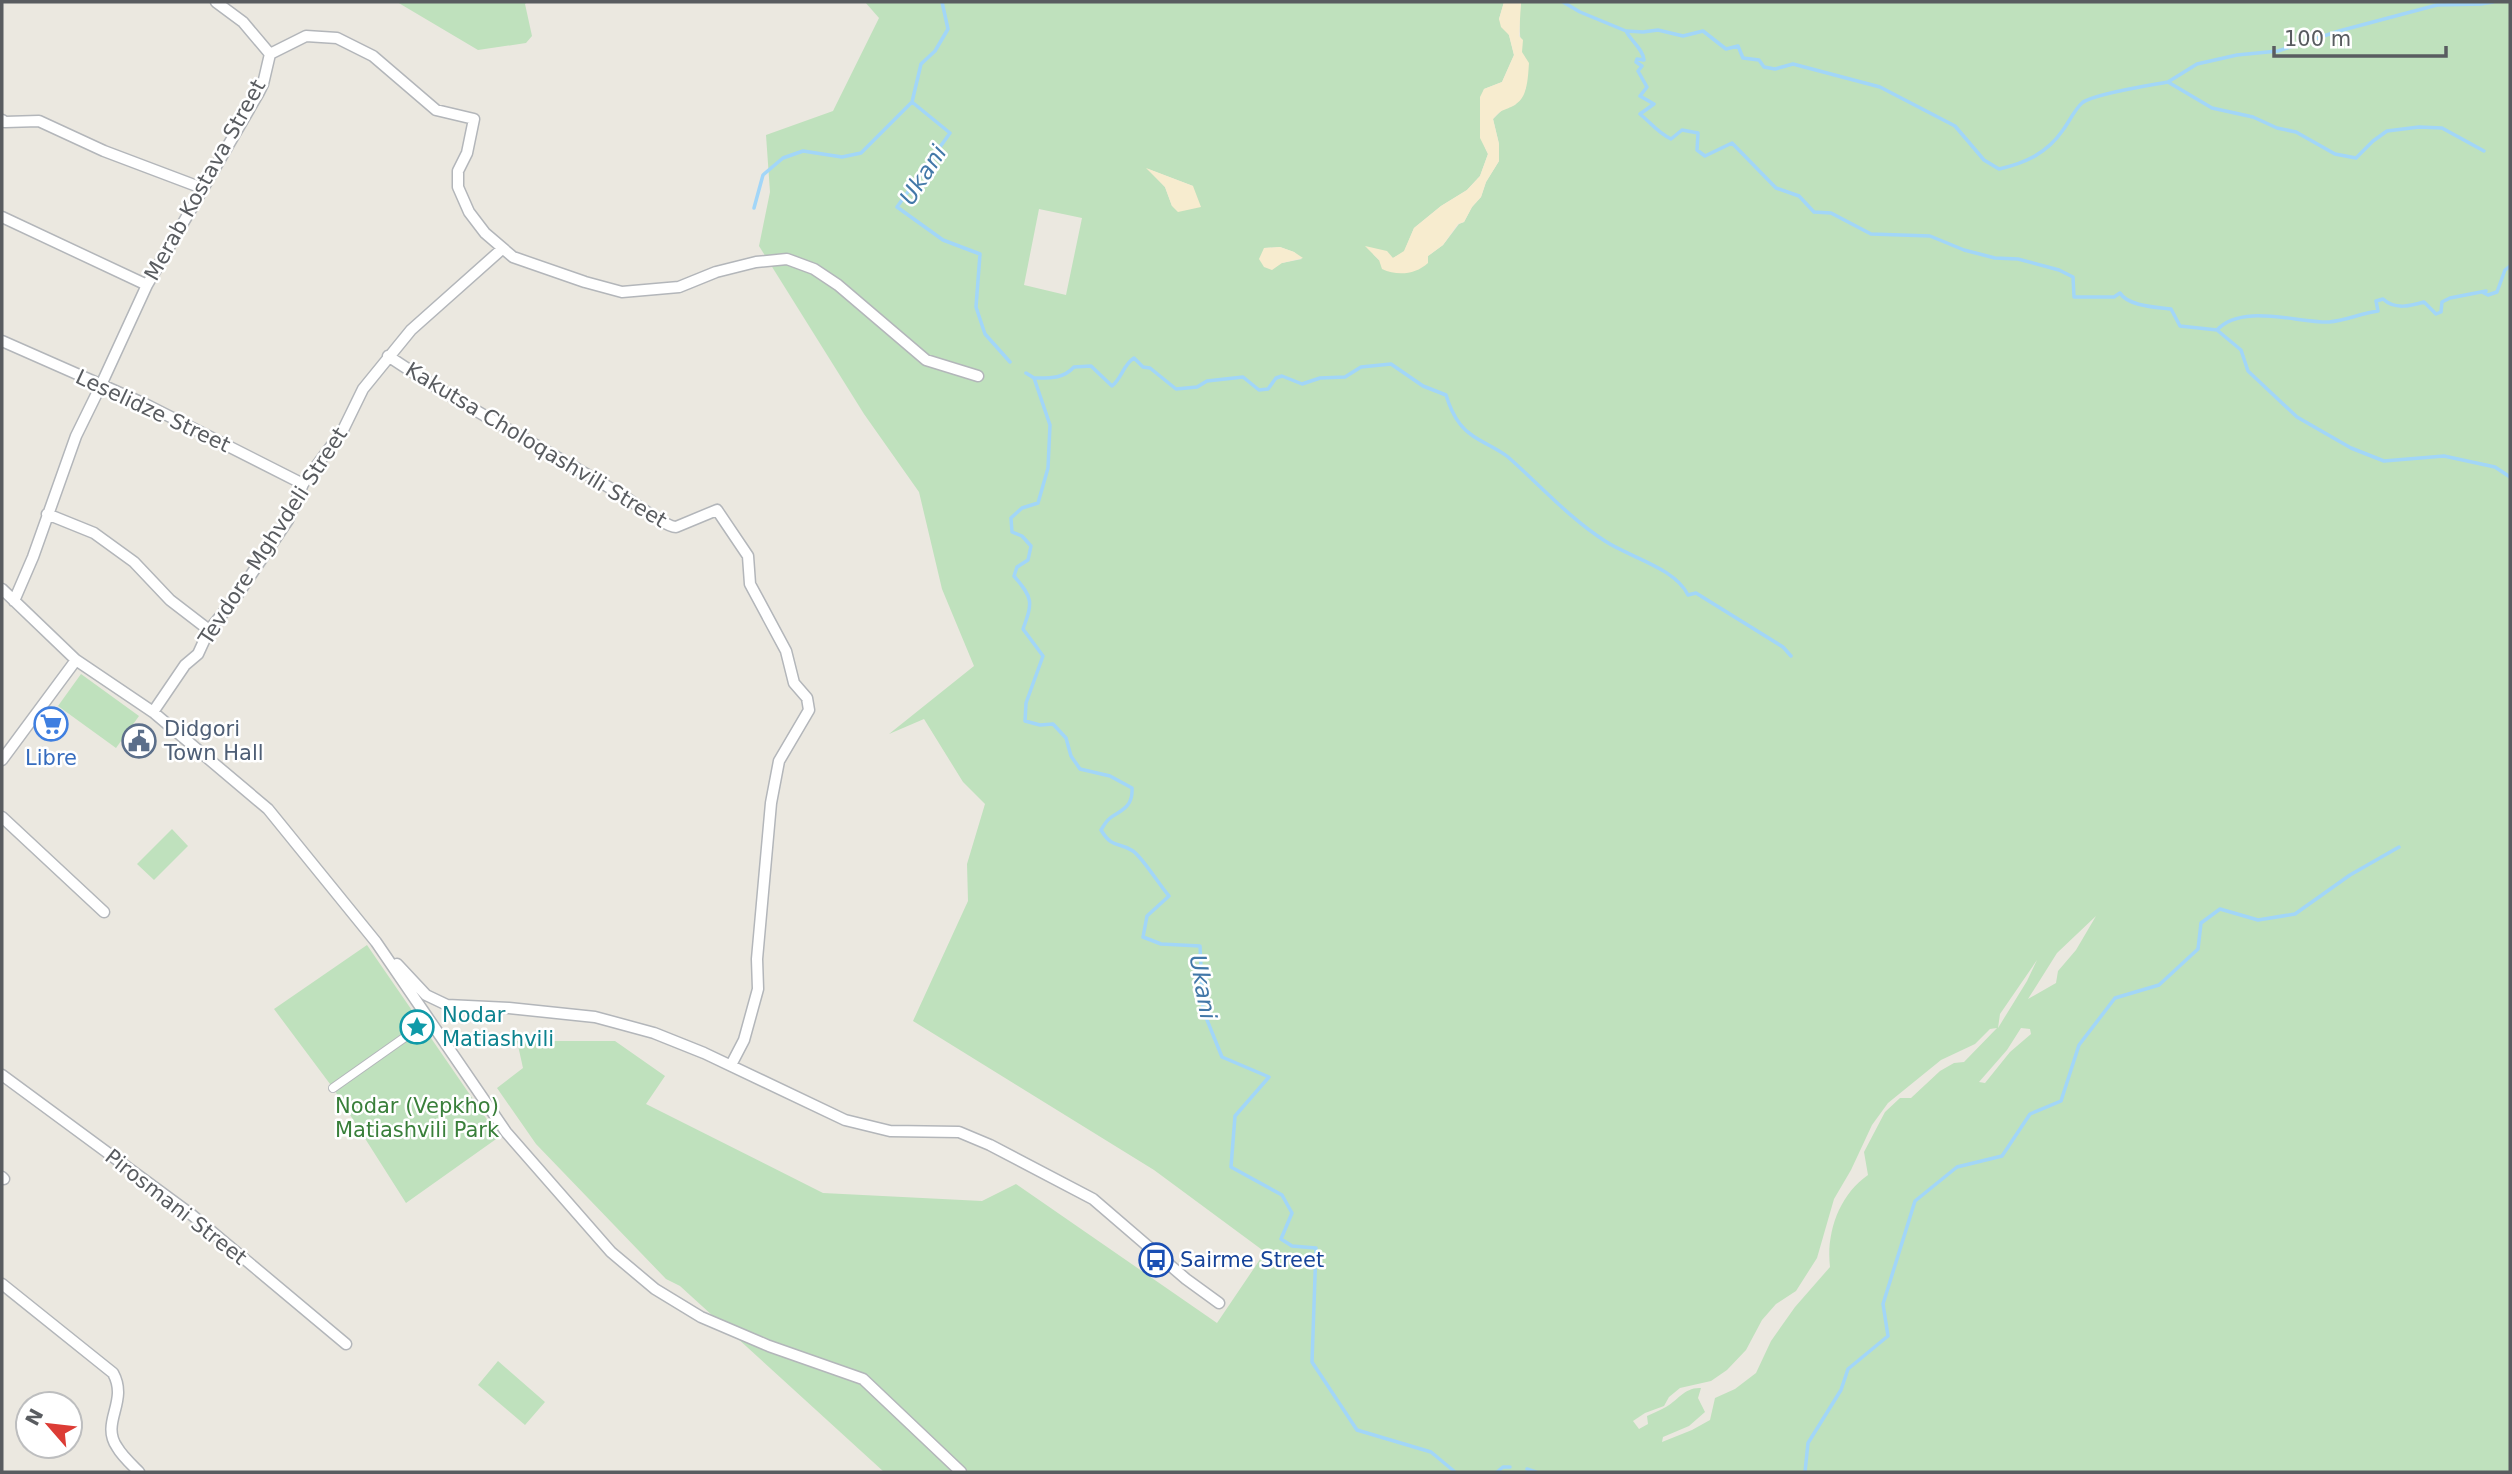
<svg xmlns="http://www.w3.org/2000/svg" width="2512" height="1474" font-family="'DejaVu Sans',sans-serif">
  <rect width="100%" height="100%" fill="#ebe8e0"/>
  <path fill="#bfe1bd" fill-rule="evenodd" d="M397,2H527L525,4L532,36L526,43L478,50Z
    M865,2H1504L1499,19L1509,35L1514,55L1502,82L1484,89C1479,111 1478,134 1488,154L1480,176L1467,190L1441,206L1414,228L1404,252L1393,258L1373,254L1379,260L1428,263V256L1443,245L1459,224L1464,222L1472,207L1481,197L1486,182L1499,161V144L1493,119L1504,108L1515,105L1526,88C1523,59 1517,31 1521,2H2510V1472H884L680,1286L666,1279L536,1144L497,1088L523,1068L517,1041H615L665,1076L646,1104L823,1193L982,1201L1016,1184L1217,1323L1265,1252L1154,1170L913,1021L968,901L967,864L985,804L963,782L924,719L889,734L974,666L942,589L919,492L864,414L759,246L770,192L766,135L833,111L879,18ZM1148,169L1193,186L1172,206L1165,187ZM1039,209L1082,218L1066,295L1024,285ZM1280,247L1294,252L1302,259L1282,263L1264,248ZM2096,916L2076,950L2058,971L2056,983L2028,999L2057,953ZM2037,960L2027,981L1998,1028L2000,1014ZM1997,1028L1964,1062L1954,1063L1940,1071L1911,1098H1900L1885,1112L1864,1152L1868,1175C1839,1195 1826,1233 1830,1267L1795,1307L1771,1341L1756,1373L1735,1389L1715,1398L1710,1420L1692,1430L1662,1442L1663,1437L1689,1426L1705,1412L1698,1398L1701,1388C1684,1387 1678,1401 1664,1408C1659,1411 1653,1413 1647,1416L1648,1424L1639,1429L1633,1421L1645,1413L1664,1406L1669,1397L1680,1388L1711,1381L1727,1370L1746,1350L1762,1320L1776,1304L1796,1291L1817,1258L1834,1199L1851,1170L1872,1125L1888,1103L1941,1060L1975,1044L1990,1029ZM2021,1028L2030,1029L2031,1034L2010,1052L1985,1083L1979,1082L2007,1050Z
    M81,674L139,716L116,748L58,706Z
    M172,829L188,846L154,880L137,864Z
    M367,945L499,1137L406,1203L333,1088L274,1009Z
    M498,1361L545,1402L525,1425L478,1385Z"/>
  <path fill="#f7eccf" d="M1504,2H1521L1519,36L1523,40L1522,52L1529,63C1528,75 1528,97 1516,104C1506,111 1503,107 1493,119L1499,144V161L1486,182L1481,197L1472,207L1464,222L1458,224L1443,245L1428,256V263C1415,275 1397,276 1382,269L1379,260L1365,246L1387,251L1393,258L1404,251L1414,228L1441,206L1467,190L1480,176L1488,154L1480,138V97L1484,89L1502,82L1514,55L1509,35L1501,27L1499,19Z
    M1146,168L1193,186L1201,207L1178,212L1172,206L1165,187Z
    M1280,247L1294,252L1303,258L1282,263L1272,270L1264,267L1259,259L1264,248Z"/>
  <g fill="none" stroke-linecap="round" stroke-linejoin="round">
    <path stroke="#a2d6f8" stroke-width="3.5" d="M942,2L948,29L935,51L921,64L912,102L950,133L897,207L943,240L980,254L976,307L985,334L1010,362
      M1563,2L1580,12L1626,31C1631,41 1643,49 1644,60L1637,59L1636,62L1642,66L1638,71L1647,87L1640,96L1654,104L1640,114C1651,123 1658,133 1671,139L1682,130L1698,133L1697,150L1705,156L1732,143L1776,188L1799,196L1814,212L1831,213L1871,234L1930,236L1964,250L1995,258L2018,259L2059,270L2073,277L2074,297H2114L2120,293C2128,306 2155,307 2171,309L2180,326L2217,330L2241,350L2248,371L2297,417L2351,448L2384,461L2444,456L2495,467L2510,477
      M1626,31L1643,32L1658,30L1683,36L1703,31L1726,49L1738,46L1743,58L1759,60L1764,67L1775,69L1793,64L1880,87L1955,126L1984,160L1999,169C2026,163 2047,153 2063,130C2069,122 2075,109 2082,103C2092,94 2152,85 2168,82L2212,108L2253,117L2277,128L2296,132L2335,154L2356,158L2373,141L2387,131L2419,127L2442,128L2484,151
      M2168,82L2197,64L2237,55L2278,51L2339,31L2437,5L2481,4L2493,2
      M754,208L763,175L783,158L803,151L842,157L861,153L912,102
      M2482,292L2488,295L2497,292L2505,270L2510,266
      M2217,330C2242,303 2298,323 2329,322C2345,321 2362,313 2378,311L2376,301L2383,299C2395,310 2410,306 2424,302L2436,314L2441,312L2442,302L2450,298L2486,291
      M1026,373L1034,378L1050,425L1048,468L1038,503L1022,508L1011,518L1012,532L1022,536L1031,546L1028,560L1017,567L1014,576C1033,598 1033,602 1023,629L1043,656L1026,703L1025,721L1040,725L1053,724L1066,738L1071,756L1080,769L1110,776L1132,788C1133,804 1125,809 1113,816C1107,819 1104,825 1101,830C1113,850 1119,841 1133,851C1143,858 1160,886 1169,896L1147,916L1143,937L1161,944L1200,946L1203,1010L1222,1057L1269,1077L1235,1116L1231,1167L1282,1195L1292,1213L1281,1239L1292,1246L1316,1248L1312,1362L1357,1430L1431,1452L1455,1472
      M1034,378C1050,378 1063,379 1074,367L1091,366L1112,386C1122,378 1123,365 1134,358L1143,367L1150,368L1176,389L1197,387L1207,381L1243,377L1259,390L1268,389L1276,378L1282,376L1302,384L1320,378L1345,377L1361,367L1391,364L1423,386L1446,395C1449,405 1453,415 1460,424C1472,440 1493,445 1508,457C1540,485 1569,518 1605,541C1631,558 1675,568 1688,595L1696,593L1783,647L1791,656
      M1527,1469L1536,1472
      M1497,1472L1503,1467H1510
      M1805,1472L1808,1443L1841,1390L1848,1369L1888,1336L1883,1304L1915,1201L1957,1167L2002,1156L2030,1114L2061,1101L2079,1045L2115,998L2159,985L2198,949L2201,923L2220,909L2258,920L2295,914L2350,875L2399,847"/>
    <defs>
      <path id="pedestrian" d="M333,1088L428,1021"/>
      <path id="minor" d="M216,2L243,22L270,54
        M270,54L306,36L337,38L373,56L436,110L474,119L467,153L458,171V187L469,212L485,233L513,257L585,282L622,292L679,287L716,272L756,262L787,259L814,269L838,285L926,360L978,376
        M2,120L5,122L39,121L104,151L202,188
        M2,217L147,285
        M2,341L145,404L303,484
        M388,356C464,407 544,448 622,495C633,502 666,527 676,527L717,510L748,556L750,584L786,651L794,683L807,698L809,710L779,761L771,803L757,959L758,989L744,1040L731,1065
        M47,514L94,533L134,562L170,600L209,630
        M2,589L76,660L153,712L268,809L376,942L506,1132L611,1252L655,1289L701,1317L769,1346L863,1379L961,1472
        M14,601L33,557L76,436L101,385L147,285L258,94L263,84L270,54
        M153,712L185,665L198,654L209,630L234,600L288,520L303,484L343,430L363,389L411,330L502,249
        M2,760L76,660
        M2,817L104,912
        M397,964L426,995L447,1005L509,1008L595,1017L654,1033L704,1053L845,1120L890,1131L959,1132L990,1145L1093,1199L1186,1279L1219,1303
        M2,1075L192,1215L346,1344
        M2,1177L4,1179
        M2,1284L113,1373C129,1402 100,1422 117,1447C122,1456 132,1465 139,1472"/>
    </defs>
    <use href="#pedestrian" stroke="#b3b6ba" stroke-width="10"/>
    <use href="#minor" stroke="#b3b6ba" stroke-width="13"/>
    <use href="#pedestrian" stroke="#fff" stroke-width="8"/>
    <use href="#minor" stroke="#fff" stroke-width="10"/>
  </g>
  <defs>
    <symbol id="supermarket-ring" viewBox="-11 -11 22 22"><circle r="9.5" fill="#fff" stroke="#3f7fe0" stroke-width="1.5"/><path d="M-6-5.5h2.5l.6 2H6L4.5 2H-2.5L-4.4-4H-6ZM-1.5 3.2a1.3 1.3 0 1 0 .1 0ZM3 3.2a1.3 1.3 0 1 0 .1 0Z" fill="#3f7fe0"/></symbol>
    <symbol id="civic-ring" viewBox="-11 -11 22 22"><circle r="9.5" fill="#fff" stroke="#5c6f8a" stroke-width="1.5"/><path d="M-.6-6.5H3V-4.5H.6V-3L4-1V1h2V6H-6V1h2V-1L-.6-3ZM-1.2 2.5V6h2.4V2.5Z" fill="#5c6f8a"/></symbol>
    <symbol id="sight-ring" viewBox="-11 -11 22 22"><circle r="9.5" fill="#fff" stroke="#0f9aa8" stroke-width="1.5"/><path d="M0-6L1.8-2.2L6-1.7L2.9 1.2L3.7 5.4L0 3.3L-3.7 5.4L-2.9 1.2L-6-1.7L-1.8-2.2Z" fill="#0f9aa8"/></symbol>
    <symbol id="bus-ring" viewBox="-11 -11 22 22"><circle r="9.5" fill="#fff" stroke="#1a4fb4" stroke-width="1.5"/><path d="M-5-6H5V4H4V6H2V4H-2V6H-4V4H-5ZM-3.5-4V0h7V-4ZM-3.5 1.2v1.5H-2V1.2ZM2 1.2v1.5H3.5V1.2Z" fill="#1a4fb4"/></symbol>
  </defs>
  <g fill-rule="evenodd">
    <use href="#supermarket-ring" x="32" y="705" width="38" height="38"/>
    <use href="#civic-ring" x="120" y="722" width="38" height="38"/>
    <use href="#sight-ring" x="398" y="1008" width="38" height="38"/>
    <use href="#bus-ring" x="1137" y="1241" width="38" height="38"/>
  </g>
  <g text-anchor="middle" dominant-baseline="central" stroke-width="5" stroke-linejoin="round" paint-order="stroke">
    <g font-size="21" fill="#595c60" stroke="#fff">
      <text transform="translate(205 180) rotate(-61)">Merab Kostava Street</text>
      <text transform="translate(153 411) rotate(25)">Leselidze Street</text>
      <text transform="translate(536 445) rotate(31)">Kakutsa Choloqashvili Street</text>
      <text transform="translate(273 536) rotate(-57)">Tevdore Mghvdeli Street</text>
      <text transform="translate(176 1207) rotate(38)">Pirosmani Street</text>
    </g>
    <g font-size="21" fill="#4e5e75" stroke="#fff" text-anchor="start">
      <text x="164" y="729">Didgori<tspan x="164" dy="24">Town Hall</tspan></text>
    </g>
    <g font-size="21" fill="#366cbe" stroke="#fff">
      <text x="51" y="758">Libre</text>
    </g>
    <g font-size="21" fill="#0d838f" stroke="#fff" text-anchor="start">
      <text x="442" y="1015">Nodar<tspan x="442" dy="24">Matiashvili</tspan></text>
    </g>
    <g font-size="21" fill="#397f3a" stroke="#fff">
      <text x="417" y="1106">Nodar (Vepkho)<tspan x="417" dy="24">Matiashvili Park</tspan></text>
    </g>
    <g font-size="21" fill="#164399" stroke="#fff" text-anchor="start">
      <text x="1180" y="1260">Sairme Street</text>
    </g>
    <g font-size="23" font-style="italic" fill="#4278a8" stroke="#fff">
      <text transform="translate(923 175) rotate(-57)">Ukani</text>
      <text transform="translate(1203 987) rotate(80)">Ukani</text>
    </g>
  </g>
  <rect width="2512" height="1474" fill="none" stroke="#595c60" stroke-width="7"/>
  <g transform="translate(49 1425) rotate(298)"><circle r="33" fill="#ffffff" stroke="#bdbebf" stroke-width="2"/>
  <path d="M0-5L12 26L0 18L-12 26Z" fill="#dc3c35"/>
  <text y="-10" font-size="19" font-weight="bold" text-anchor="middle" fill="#595c60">N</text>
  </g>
  <path d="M2274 46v10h172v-10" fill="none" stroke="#595c60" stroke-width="3.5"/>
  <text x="2284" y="46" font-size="21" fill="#595c60" stroke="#ffffff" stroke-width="5" paint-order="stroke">100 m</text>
</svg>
